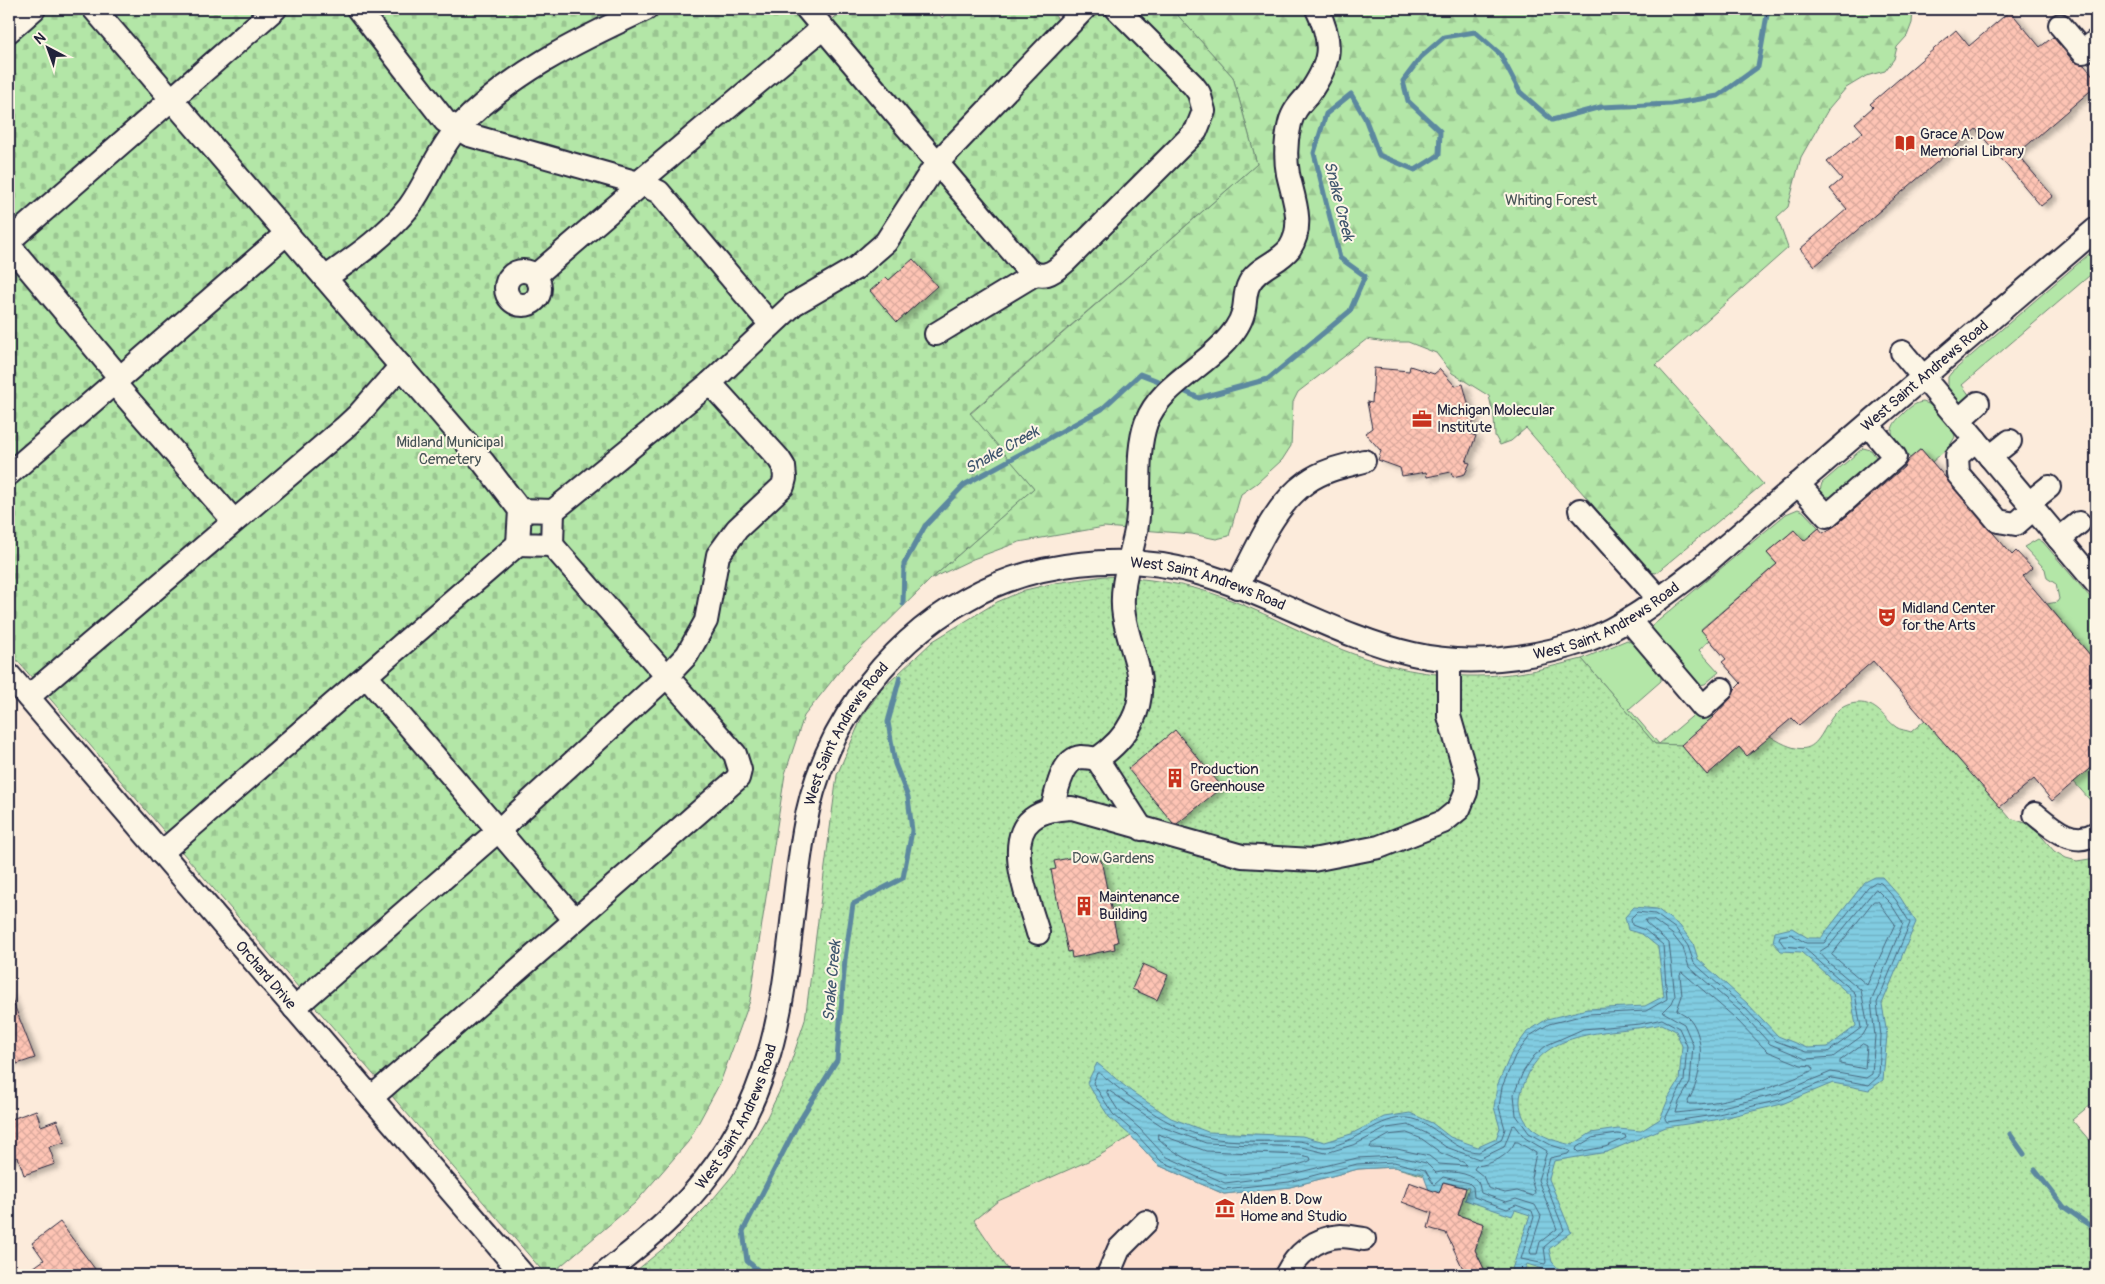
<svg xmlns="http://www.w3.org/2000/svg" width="2105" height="1284" font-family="Pangolin,sans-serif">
  <defs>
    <pattern id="forest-firs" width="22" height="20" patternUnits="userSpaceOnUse" patternTransform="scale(1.25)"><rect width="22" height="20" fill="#b3e6a7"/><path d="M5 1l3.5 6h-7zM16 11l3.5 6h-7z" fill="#9ac591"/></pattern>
    <pattern id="cemetery-stones" width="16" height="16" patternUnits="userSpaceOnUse" patternTransform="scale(1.25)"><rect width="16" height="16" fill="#b3e6a7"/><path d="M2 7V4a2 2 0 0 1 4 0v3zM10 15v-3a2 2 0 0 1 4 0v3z" fill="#9ac591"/></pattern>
    <pattern id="park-dots" width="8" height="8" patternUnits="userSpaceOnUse" patternTransform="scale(1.25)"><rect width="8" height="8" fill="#b3e6a7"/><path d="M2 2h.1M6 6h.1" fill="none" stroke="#9ac591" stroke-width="1.8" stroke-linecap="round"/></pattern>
    <pattern id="water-rules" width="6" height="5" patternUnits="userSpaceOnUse" patternTransform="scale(1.25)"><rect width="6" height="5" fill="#81cce1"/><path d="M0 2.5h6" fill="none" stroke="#6fafc2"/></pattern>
    <pattern id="building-cross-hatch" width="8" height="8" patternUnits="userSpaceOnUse" patternTransform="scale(1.25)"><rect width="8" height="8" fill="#fec4b4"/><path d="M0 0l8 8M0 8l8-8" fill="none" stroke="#d9a89c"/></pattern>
    <filter id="shadow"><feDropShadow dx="5.5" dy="3" stdDeviation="2.5" flood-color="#0004"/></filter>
  </defs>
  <rect width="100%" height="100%" fill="#fcebdb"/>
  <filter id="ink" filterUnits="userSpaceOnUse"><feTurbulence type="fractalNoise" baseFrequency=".02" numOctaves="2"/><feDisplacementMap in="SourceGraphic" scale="10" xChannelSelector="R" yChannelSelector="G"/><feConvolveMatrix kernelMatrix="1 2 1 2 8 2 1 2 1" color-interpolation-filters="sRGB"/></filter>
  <g filter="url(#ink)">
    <path fill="#fddfcf" d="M1131,1136L1158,1165L1290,1187L1358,1169L1394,1167L1466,1188L1484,1224L1475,1250L1487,1275H1011L973,1220L998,1201L1097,1157Z"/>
    <path fill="#b3e6a7" stroke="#6a8471" d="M2096,248V270L1962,385L1970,396L1964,402H1957L1948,390V377L1951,373Z
      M1923,402C1936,405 1952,424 1955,437L1949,447L1932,462L1921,449L1910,458C1895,441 1882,432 1903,414C1909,408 1914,403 1923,402Z
      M1863,448L1871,450L1876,457L1875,460L1834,497L1824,496L1820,490L1822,483Z
      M1798,509L1803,511L1819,528L1804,541L1794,530L1767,553L1777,564L1701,629L1710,640L1699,650L1719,672L1705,684L1698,685L1652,631V626L1786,514Z
      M2038,539L2043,542L2096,604V662L2047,604L2057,602L2059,599L2056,584L2047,578L2045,569L2024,547Z
      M1627,640L1637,646L1661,673V681L1629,709L1659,744L1703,707L1713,717L1681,745L1655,744L1582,659Z
      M2096,763V807L2074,782Z"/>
    <path fill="url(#forest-firs)" stroke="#6a8471" d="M1172,9H1913L1912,23L1907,36L1897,47L1894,59L1885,71L1866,76L1846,88L1829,108L1801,157L1788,207L1777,217L1788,248L1656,365L1763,484L1656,573L1651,572L1526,428L1511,441L1500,445L1495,436L1494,418L1489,396L1452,373L1436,353L1408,342H1385L1367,339L1298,392L1293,402L1291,446L1282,460L1257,483L1241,494L1229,536L1216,539L1192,534L1104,527L1019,542L973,559L931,579L1034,488L970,414L1257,164L1233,77Z"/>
    <path fill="url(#cemetery-stones)" stroke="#6a8471" d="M9,9H817L829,22L845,9H934L942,18L952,9H1049L1058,19L1068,9H1172L1233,77L1257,164L970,413L1034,488L931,579L846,663L804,716L785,774L750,1001L720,1083L688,1142L635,1203L550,1275H546L9,651Z"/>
    <path fill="url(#park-dots)" stroke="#6a8471" d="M1105,576C1145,578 1185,583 1223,597C1278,617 1328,649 1384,664C1427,676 1474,679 1519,673C1540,670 1561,664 1582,659L1655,744L1681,745L1707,775L1739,747L1747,756L1770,736C1833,777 1813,705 1858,703C1876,702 1884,718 1896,727C1900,730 1906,730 1911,732L1925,720L2010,818L2032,825L2054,851L2066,858L2077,861L2096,858V1100L2072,1120L2096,1148V1275H1487L1475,1250L1484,1224L1458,1215L1466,1188L1394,1167L1358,1169L1290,1187L1224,1194L1158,1165L1131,1136L1097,1157L998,1201L974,1220L1011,1275H631L671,1242L708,1205L733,1175L767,1117L785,1080L805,1020L837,775L862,717L881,690L933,641L997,602L1025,590L1055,583Z"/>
    <path fill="url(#water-rules)" stroke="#5b889f" fill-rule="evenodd" d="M1875,877H1882L1900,897L1916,922L1882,1004L1887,1035L1883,1080L1869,1090L1833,1083L1782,1104L1715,1120L1666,1127L1607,1152L1554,1161L1549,1179L1571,1232L1549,1249L1552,1262L1564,1275H1544L1546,1270L1527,1264L1523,1275H1510L1530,1215L1515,1210L1512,1216L1465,1200L1469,1188L1444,1182L1439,1193L1429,1190L1423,1174L1394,1167L1358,1169L1290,1187L1224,1194L1158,1165L1131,1136L1109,1117L1087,1083L1097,1063L1132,1092L1171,1118L1208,1132L1302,1136L1325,1142L1351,1134L1384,1117L1410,1113L1432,1123L1450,1137L1478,1147L1496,1139L1500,1128L1494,1107L1497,1086L1511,1054L1527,1032L1547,1019L1587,1009L1645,1006L1664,996L1658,947L1642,934L1628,930L1625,917L1634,907L1657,909L1680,926L1693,943L1698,959L1747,1003L1778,1036L1807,1048L1828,1047L1856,1026L1851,996L1801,952L1781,951L1773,942L1775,932L1792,928L1808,938H1821L1865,882ZM1662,1024L1676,1031L1682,1046L1679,1081L1669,1097L1660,1119L1641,1131L1618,1129L1591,1133L1572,1145C1553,1141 1525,1132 1521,1110C1518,1097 1522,1089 1527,1077C1548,1026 1617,1034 1662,1024Z"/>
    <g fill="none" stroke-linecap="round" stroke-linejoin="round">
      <path stroke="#48667d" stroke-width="1" d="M1876,882L1881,883L1896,900L1910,923L1877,1003L1881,1036L1879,1076L1869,1085L1832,1078L1780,1100L1714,1115L1667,1122L1665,1119L1684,1081L1687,1046L1679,1028L1662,1019L1640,1024L1583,1029L1547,1045L1534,1056L1523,1072L1514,1094L1516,1115L1529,1133L1551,1145L1570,1151L1568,1154L1550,1158L1544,1180L1564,1230L1544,1247L1546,1262L1545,1264L1521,1259L1534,1217L1532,1211L1516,1205L1507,1209L1474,1197L1473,1187L1469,1183L1443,1177L1434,1185L1425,1170L1394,1162L1357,1164L1289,1182L1224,1189L1161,1161L1135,1133L1113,1114L1093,1083L1097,1073H1100C1131,1099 1167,1127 1206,1137C1232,1143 1271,1141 1297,1141C1307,1141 1317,1148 1327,1147C1356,1143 1379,1116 1408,1118C1433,1120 1452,1152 1479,1152L1501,1140L1505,1129L1499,1107L1502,1087L1515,1056L1531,1035L1549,1024L1588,1014L1646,1011L1667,999L1663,945L1645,930L1632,925L1631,918L1637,912L1655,914L1676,929L1688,946L1694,963L1744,1007L1776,1041L1806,1052H1828L1861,1028L1855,993L1804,948L1784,946L1779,939L1780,936L1791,934L1806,943H1824L1868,887Z
        M1876,889L1891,904L1903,923L1871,1002L1875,1036L1872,1074L1866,1078L1831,1072L1778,1094L1713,1109L1676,1113L1679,1102L1690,1083L1693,1045L1684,1024L1663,1012L1672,1003L1675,996L1669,943L1646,923L1645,920H1653L1672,934L1683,948L1689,967L1740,1011L1770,1044L1806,1059L1833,1057L1863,1035L1868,1026L1861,990L1829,963L1819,952L1830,945Z
        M1874,901H1878L1895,924L1867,985L1832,955Z
        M1682,972L1734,1017L1767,1051L1801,1065L1812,1066L1813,1070C1786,1084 1719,1106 1689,1104L1688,1101C1701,1081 1707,1040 1690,1019C1687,1015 1681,1013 1677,1010L1682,996L1680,975Z
        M1863,1044L1867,1046L1865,1069L1840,1064V1061Z
        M1108,1090L1165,1128L1206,1143L1301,1147L1326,1153L1356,1144L1387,1128L1408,1125L1426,1133L1446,1147L1479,1159L1504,1147L1512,1126L1515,1125L1525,1138L1547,1151L1538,1180L1557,1229L1540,1242L1537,1254H1531L1530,1251L1541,1216L1535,1205L1516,1199L1506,1202L1481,1193C1480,1190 1480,1186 1478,1182C1471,1172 1445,1170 1436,1173L1426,1163L1396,1156L1357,1158L1288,1175L1225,1183L1165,1156L1139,1128L1118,1110L1107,1093Z
        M1407,1133L1422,1139L1441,1153L1465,1163L1466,1166L1439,1164L1429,1156L1397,1149L1370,1148L1371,1145L1389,1135Z
        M1158,1134L1206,1151L1300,1155L1310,1157L1311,1160C1304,1166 1235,1177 1225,1174C1203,1168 1173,1154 1158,1138Z
        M1618,1134L1625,1135L1626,1138L1605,1147L1578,1152L1576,1150L1577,1147L1592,1138Z
        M1515,1142H1518L1536,1153L1531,1178L1535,1193L1533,1196L1517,1191L1505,1193L1488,1188L1483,1176L1474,1169L1476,1166C1491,1165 1509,1156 1515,1142Z"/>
      <path stroke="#5b889f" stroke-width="5" d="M1179,389L1199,398L1268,379L1350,311L1365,276L1340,258L1314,153L1326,114L1351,94L1365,118L1379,155L1415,170L1439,155L1440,131L1408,101L1403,81L1421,57L1444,37L1475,32L1500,54L1520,92L1552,120L1601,107L1671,104L1718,96L1758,67L1768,9
        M903,604L904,564L925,526L964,485L1102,409L1140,374L1166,384
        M2010,1134L2024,1154
        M2035,1170L2064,1207L2096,1230
        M780,1275L760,1272L747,1261L743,1231L797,1125L837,1060L845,959L853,904L903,878L912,831L908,797L895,764L888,722L900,677
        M805,1275H829"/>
    </g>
    <path fill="url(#building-cross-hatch)" stroke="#22223b" filter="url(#shadow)" d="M2010,11L2040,47L2053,37L2073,61L2084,65L2096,79V86L2017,154L2053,196L2041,206L1976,129L1815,266L1800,249L1847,209L1830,189L1842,179L1827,162L1863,132L1855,123L1873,107L1870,104L1956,30L1969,46Z
      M913,259L937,286L897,322L870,291L886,277L889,280Z
      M1410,366L1434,374L1440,369L1455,386L1463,384L1469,407L1476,410L1470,434L1476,436L1466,462L1470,463L1465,474L1453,477L1451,472L1427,477L1426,472L1402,476L1400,468L1378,460L1381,451L1365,433L1372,428L1367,402L1372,403L1374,368L1409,371Z
      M1921,449L2012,555L2016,551L2032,568L2023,576L2096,662V763L2052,801L2034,779L2000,807L1873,661L1799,725L1792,718L1747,756L1739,747L1707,775L1681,745L1713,717L1731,698L1735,689L1741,683L1722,662L1726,659L1701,630L1777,564L1767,553L1794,530L1804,541L1819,528L1823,533L1835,526L1904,467L1908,460Z
      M1175,730L1222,787L1177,824L1173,823L1128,769Z
      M1096,853L1098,860H1101L1118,942L1114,943L1115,949L1072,958L1071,951L1068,952L1051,870L1056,869L1054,861Z
      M1143,964L1168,975L1157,1000L1132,989Z
      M9,992L35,1058L17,1064L16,1060L9,1063Z
      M36,1110L41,1126L57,1120L65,1142L49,1147L55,1164L24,1175L18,1157L9,1160V1120Z
      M1409,1182L1439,1193L1443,1182L1466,1188L1458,1215L1484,1224L1475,1250L1487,1275H1466L1446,1233L1428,1228L1432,1213L1402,1202Z
      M60,1222L95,1269L86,1275H23L44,1260L32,1243Z"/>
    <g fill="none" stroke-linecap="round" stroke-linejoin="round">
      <defs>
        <g id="minor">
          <path d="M94,9L483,462L520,510L518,544L552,545L553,511L520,510"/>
          <path d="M358,9L445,121L469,135L642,184L659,192L771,325"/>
          <path d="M807,9L1027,269C1042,280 1052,274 1065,262L1196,131L1204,111L1199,93L1193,85L1117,9"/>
          <path d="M2060,25L2083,52L2096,41"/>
          <path d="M9,31L34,9"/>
          <path d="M638,183L823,28"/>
          <path d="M9,241L275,9"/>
          <path d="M9,245L120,378"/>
          <circle cx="523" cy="288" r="17"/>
          <path d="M535,276L642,184"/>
          <path d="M325,278C355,257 386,236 409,207C427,183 436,153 456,130C510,73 577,41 646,9"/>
          <path d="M936,334L1035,274"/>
          <path d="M1902,352L2096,583"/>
          <path d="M114,383L233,520"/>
          <path d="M1959,420L1978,403"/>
          <path d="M1976,440L1957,456L1958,474L1998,521L2016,524L2033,509"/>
          <path d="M1990,457L2010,441"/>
          <path d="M9,474L287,233"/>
          <path d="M1798,484L1827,516L1895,457L1868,425"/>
          <path d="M2029,503L2049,487"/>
          <path d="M1580,510L1659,599"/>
          <path d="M553,511L710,383L794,304L856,268L886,242L936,164L1084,9"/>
          <path d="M2059,539L2079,523"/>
          <path d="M1237,587C1256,551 1273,506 1307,482C1323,470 1345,466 1364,461"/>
          <path d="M1629,620L1703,707L1722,689"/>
          <path id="s1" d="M9,675L523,1275"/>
          <path d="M366,676L575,920"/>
          <path d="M28,697L344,428L359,414L401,366"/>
          <path d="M1097,759L1142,829"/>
          <path d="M1052,810C1056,795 1061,759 1081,757C1086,757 1092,758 1097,759C1128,738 1147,707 1138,669C1134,652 1127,634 1124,616C1121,598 1124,579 1129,561C1132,546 1137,532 1138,516C1141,485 1136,452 1146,423C1159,388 1197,371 1222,345C1230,337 1240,325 1243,313C1246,304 1244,293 1249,284C1257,267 1279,263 1290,248C1305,225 1293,197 1288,174C1285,157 1286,139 1290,123C1293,111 1300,104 1308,95C1331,63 1334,44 1317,9"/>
          <path d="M2035,814C2052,828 2074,848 2096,833"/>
          <path d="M161,853L518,544"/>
          <path d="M1038,933C1030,904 1003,841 1032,819C1043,810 1059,809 1072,808L1242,856L1313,860L1379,847L1443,822L1459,809L1466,792L1467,778L1449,716V660"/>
          <path d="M294,1008L499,830L667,676L687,655L706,621L718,555L737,529L783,486L785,478L784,467L779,459L710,383"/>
          <path d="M371,1098L738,778L740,770L735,754L552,545"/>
          <path id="s2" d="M603,1275C627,1255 653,1236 675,1213C714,1174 745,1126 763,1073C790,995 790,912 804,831C819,736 882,646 967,599C1033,561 1125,552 1198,573C1272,594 1338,637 1413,654C1468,667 1531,659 1585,641C1627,626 1663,596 1699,569L2096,229"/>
          <path d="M1108,1275L1119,1249L1146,1222"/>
          <path d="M1286,1275C1296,1255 1316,1237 1341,1236C1348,1236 1357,1238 1364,1239"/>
        </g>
      </defs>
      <use href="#minor" stroke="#22223b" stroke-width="26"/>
      <use href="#minor" stroke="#fcf5e5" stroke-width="22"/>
    </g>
  </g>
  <defs>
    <symbol id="library-bare" viewBox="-9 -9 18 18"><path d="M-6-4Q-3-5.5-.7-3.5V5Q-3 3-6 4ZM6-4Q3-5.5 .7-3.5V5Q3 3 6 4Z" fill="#c8321e" stroke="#fcf5e5" stroke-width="2.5" paint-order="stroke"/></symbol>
    <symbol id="office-bare" viewBox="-9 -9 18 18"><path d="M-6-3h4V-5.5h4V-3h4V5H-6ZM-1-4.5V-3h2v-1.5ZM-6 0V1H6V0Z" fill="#c8321e" stroke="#fcf5e5" stroke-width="2.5" paint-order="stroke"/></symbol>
    <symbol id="theatre-bare" viewBox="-9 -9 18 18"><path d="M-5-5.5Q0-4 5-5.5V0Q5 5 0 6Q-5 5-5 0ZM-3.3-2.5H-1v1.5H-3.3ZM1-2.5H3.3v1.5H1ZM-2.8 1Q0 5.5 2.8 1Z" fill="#c8321e" stroke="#fcf5e5" stroke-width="2.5" paint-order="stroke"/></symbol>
    <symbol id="building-bare" viewBox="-9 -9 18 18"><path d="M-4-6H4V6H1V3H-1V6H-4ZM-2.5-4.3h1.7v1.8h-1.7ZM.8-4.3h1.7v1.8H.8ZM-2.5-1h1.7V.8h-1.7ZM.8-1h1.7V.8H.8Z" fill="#c8321e" stroke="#fcf5e5" stroke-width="2.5" paint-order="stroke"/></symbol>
    <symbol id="museum-bare" viewBox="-9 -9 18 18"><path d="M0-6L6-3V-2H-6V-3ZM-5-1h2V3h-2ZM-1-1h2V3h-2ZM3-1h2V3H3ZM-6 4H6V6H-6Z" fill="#c8321e" stroke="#fcf5e5" stroke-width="2.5" paint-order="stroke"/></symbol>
  </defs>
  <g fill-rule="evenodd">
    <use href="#library-bare" x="1891" y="129" width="28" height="28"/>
    <use href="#office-bare" x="1408" y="405" width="28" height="28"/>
    <use href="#theatre-bare" x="1873" y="603" width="28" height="28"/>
    <use href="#building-bare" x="1161" y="764" width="28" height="28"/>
    <use href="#building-bare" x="1070" y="892" width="28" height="28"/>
    <use href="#museum-bare" x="1211" y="1194" width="28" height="28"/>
  </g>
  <g text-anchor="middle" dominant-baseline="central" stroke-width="4" stroke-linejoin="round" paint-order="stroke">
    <g font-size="15" fill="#22223b" stroke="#fcf5e5" text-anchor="start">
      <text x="1920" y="134">Grace A. Dow<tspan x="1920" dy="17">Memorial Library</tspan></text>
      <text x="1437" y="410">Michigan Molecular<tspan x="1437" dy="17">Institute</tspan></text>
      <text x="1902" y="608">Midland Center<tspan x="1902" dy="17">for the Arts</tspan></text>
      <text x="1190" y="769">Production<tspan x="1190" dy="17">Greenhouse</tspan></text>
      <text x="1099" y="897">Maintenance<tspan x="1099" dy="17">Building</tspan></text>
      <text x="1240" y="1199">Alden B. Dow<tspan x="1240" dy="17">Home and Studio</tspan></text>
    </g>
    <g font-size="15" fill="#465356" stroke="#fcf5e5">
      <text x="1551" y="200">Whiting Forest</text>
      <text x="450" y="442">Midland Municipal<tspan x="450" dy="17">Cemetery</tspan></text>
      <text x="1113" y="858">Dow Gardens</text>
    </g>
    <g font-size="15" fill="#22223b" stroke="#fcf5e5">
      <text stroke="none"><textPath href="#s2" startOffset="1876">West Saint Andrews Road</textPath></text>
      <text stroke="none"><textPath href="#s2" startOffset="1051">West Saint Andrews Road</textPath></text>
      <text stroke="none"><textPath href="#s2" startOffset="1471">West Saint Andrews Road</textPath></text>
      <text stroke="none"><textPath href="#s2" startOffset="615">West Saint Andrews Road</textPath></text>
      <text stroke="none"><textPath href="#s1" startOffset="395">Orchard Drive</textPath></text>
      <text stroke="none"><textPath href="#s2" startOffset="211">West Saint Andrews Road</textPath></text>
    </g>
    <g font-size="16" font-style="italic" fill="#3e556d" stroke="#fcf5e5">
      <text transform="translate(1339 201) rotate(76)">Snake Creek</text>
      <text transform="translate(1002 450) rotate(-29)">Snake Creek</text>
      <text transform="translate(832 981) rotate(-85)">Snake Creek</text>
    </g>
  </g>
  <rect width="2105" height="1284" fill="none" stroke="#fcf5e5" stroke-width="30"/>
  <rect x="15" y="15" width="2075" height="1254" fill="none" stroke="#22223b" stroke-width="2" filter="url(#ink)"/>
  <g transform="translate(48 48) rotate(319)" stroke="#fcf5e5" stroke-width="4" paint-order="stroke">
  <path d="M0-4L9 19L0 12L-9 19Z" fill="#22223b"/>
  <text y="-8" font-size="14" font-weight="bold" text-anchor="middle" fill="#22223b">N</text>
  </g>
</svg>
